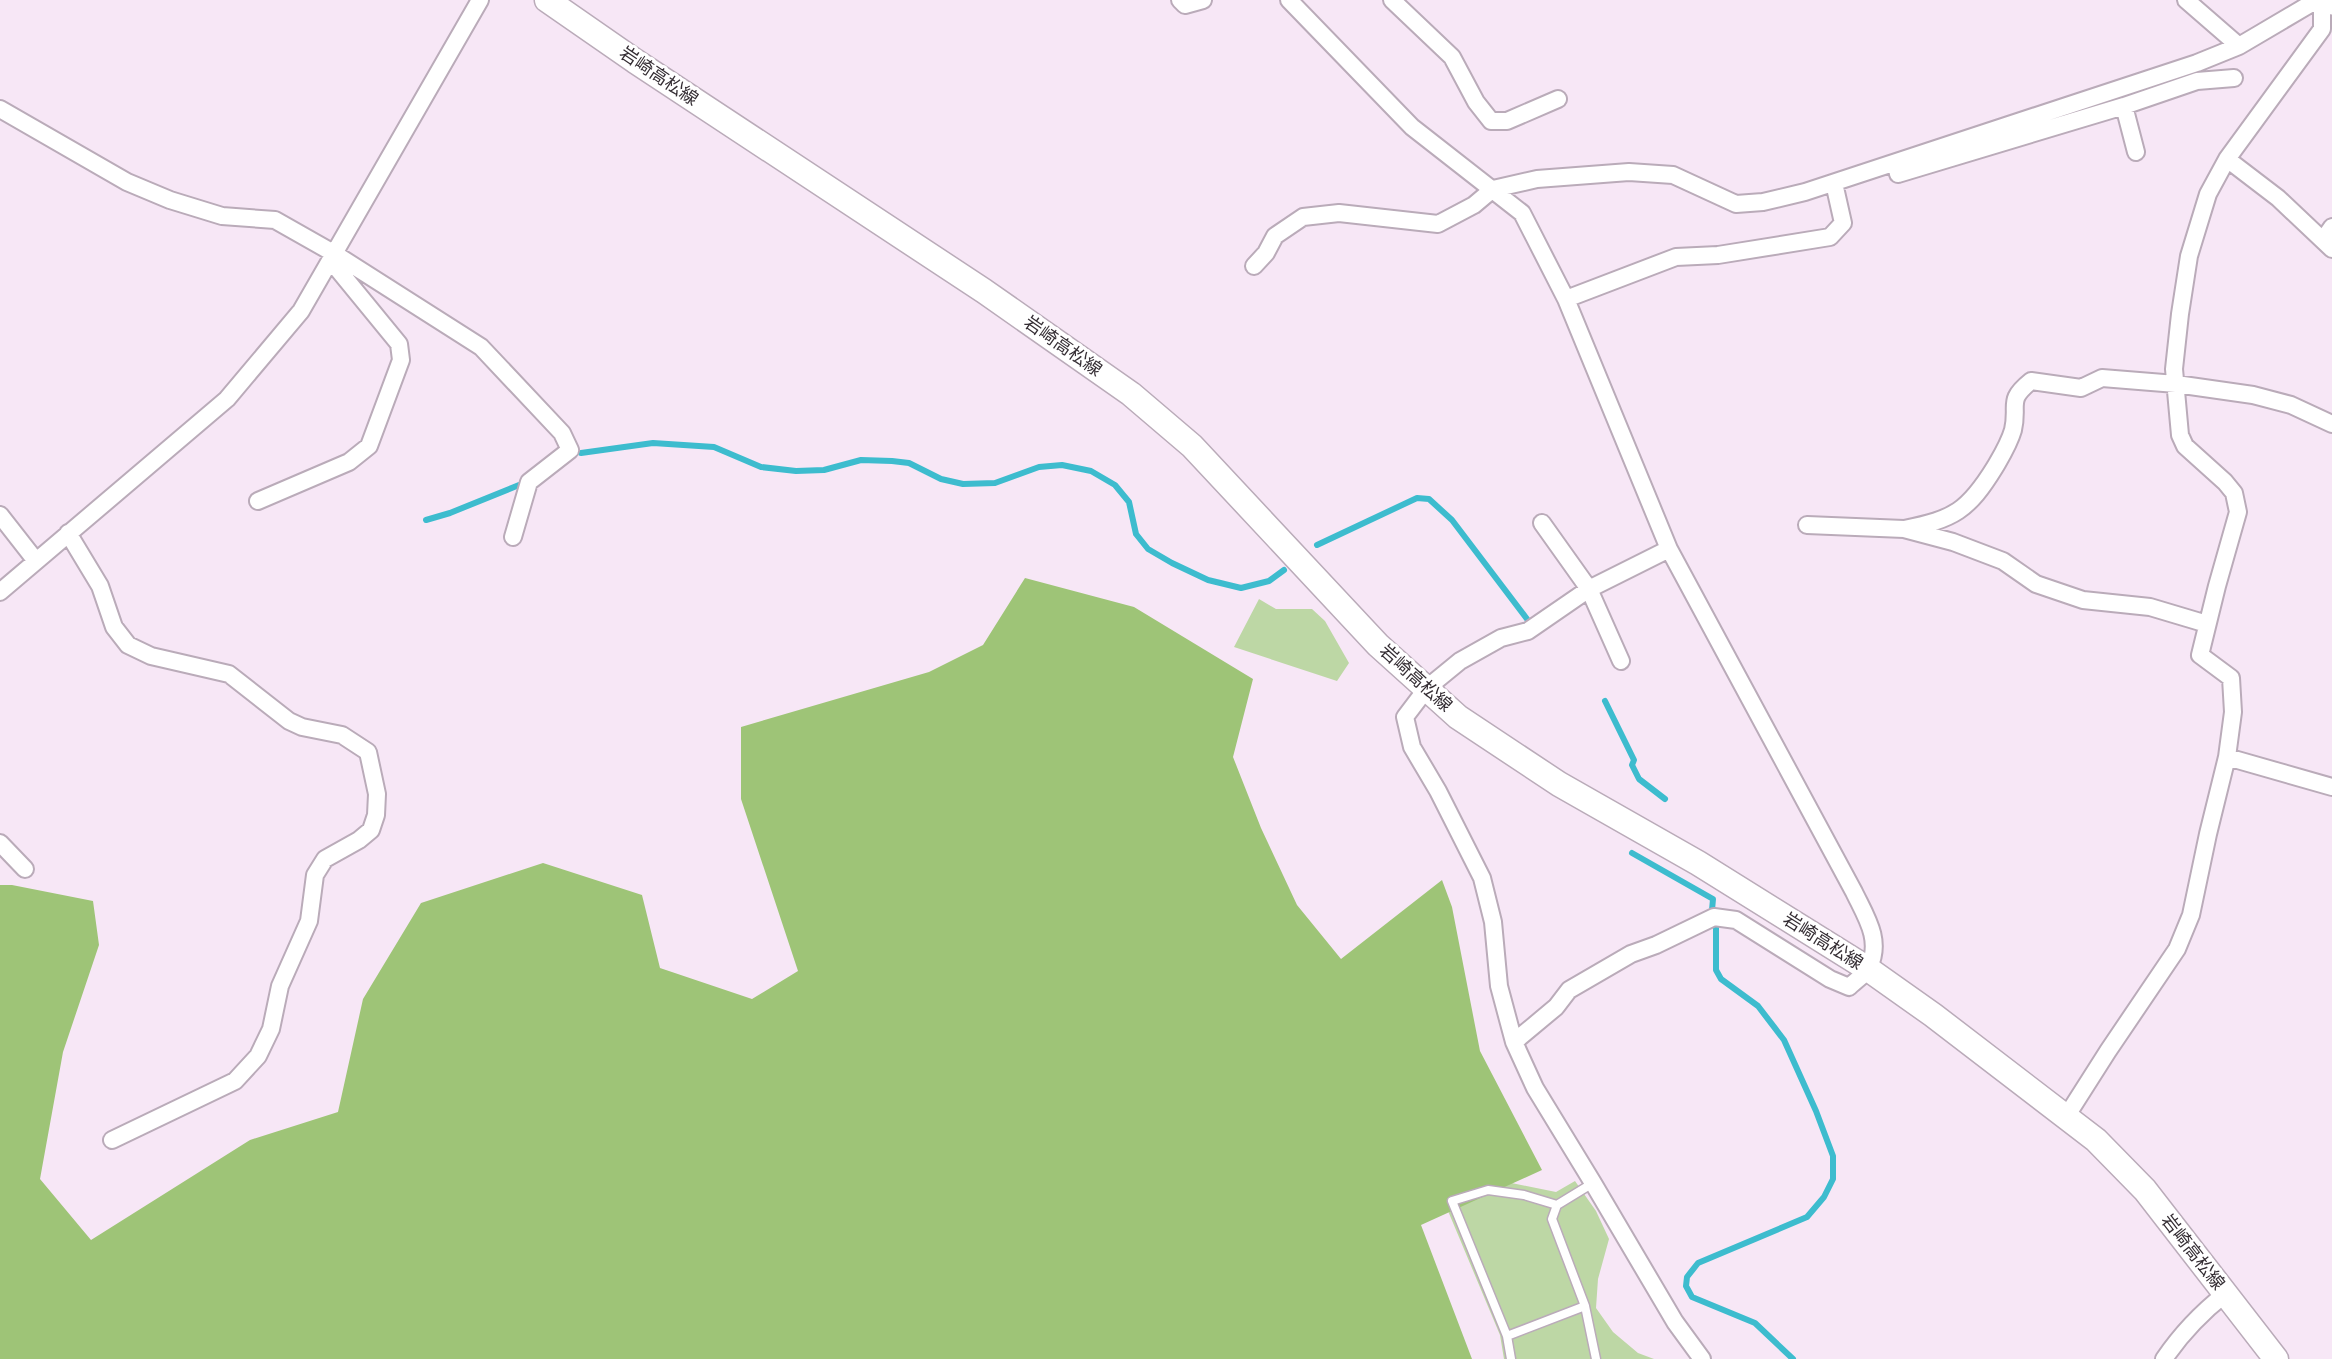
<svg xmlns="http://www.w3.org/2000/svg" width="2332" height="1359" font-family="'Fira Sans','Noto Sans JP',sans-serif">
  <rect width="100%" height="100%" fill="#f7e7f6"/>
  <path fill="#bdd7a5" d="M1259,599L1276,609H1312L1325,621L1349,663L1337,681L1234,647Z
    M1492,1179L1556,1192L1575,1181L1596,1211L1609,1239L1598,1279L1596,1308L1613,1332L1638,1353L1654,1359H1504L1500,1335L1443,1199Z"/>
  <path fill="#9ec477" d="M1025,578L1134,607L1253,679L1233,757L1261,828L1297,905L1341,959L1442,880L1452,907L1480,1051L1542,1170L1421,1225L1472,1359H0V885H12L93,901L99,945L63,1052L40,1179L91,1240L250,1140L338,1112L363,999L421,903L543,863L642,895L660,968L752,999L798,971L741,799V727L929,672L983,645Z"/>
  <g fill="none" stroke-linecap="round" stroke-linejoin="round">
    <path stroke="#3dbcce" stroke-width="6" d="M581,453L653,443L714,447L761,467L796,471L824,470L861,460L892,461L909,463L941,479L963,484L995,483L1039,467L1062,465L1091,471L1115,485L1129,502L1136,534L1148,549L1172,563L1208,580L1241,588L1269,581L1284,570
      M426,520L450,513L519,485
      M1317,545L1417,498L1429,499L1452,520L1527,619
      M1605,701L1634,760L1632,765L1639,779L1665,799
      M1632,853L1713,899L1712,910
      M1716,924V970L1721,979L1758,1006L1784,1040L1816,1111L1833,1156V1179L1824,1197L1807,1217L1698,1263L1687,1277L1686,1286L1692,1297L1755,1323L1793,1359"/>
    <defs>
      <path id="service" d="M1593,1183L1557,1205L1552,1219L1585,1306L1596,1359
        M1507,1336L1585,1306
        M1511,1359L1507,1336L1452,1201L1488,1190L1524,1195L1557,1205"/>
      <path id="minor" d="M1180,0L1185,5L1203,0
        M1289,0L1412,127L1522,213L1566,299L1669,549L1854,892C1866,917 1882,940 1869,967C1865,975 1855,981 1849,987L1830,979L1736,920L1714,917L1656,945L1631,954L1569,990L1556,1007L1514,1042
        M1392,0L1452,57L1476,102L1491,121H1507L1558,99
        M2186,0L2239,46
        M2124,106L2136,152
        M0,109L127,182L170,200L222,216L275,220L335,254L481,347L562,433L570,450L529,482L513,537
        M2227,159L2278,198L2332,249
        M1896,164L1898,174L2124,106L2197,81L2234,78
        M2323,240L2332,227
        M1254,266L1266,253L1275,236L1303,217L1339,213L1438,224L1474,205L1493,189L1537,179L1629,172L1673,175L1736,204L1763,202L1805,192L2197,63L2239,46L2317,0
        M1566,299L1676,257L1718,255L1830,237L1843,223L1834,183
        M258,501L349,462L369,446L401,360L399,344L331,261
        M0,515L36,561
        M1542,523L1589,589L1621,661
        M1807,525L1904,529L1953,542L2003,561L2036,584L2083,600L2150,607L2207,624
        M1904,529C1954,519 1968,511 1995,467C2002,455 2009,444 2013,430C2019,404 2006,401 2031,381L2081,388L2102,378L2176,384L2253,395L2291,405L2332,424
        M68,533L100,586L114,627L128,645L151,656L229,674L289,721L302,727L342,735L368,752L377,794L376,815L371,830L359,840L325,859L315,875L309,921L280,986L271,1029L258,1056L235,1081L112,1140
        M1669,549L1589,589L1528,631L1501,638L1460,661L1427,688L1405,717L1412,747L1438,791L1482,878L1493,922L1499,986L1514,1042L1535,1088L1593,1183L1675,1322L1702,1359
        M0,592L227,399L301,311L480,0
        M2227,757L2332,787
        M0,843L25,869
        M2066,1117L2108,1051L2177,949L2191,915L2208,834L2227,757L2233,712L2231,678L2200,655L2217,586L2238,512L2234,493L2225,482L2185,446L2180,435L2174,369L2180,314L2189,256L2208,194L2227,159L2322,29V0
        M2164,1359C2181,1334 2201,1313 2225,1294"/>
      <path id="tertiary" d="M2326,0L2332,4"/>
      <path id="secondary" d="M547,0L635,61L984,291L1131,394L1192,446L1378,645L1458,717L1559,784L1698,863L1868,969L1933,1015L2096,1140L2145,1190L2276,1359"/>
    </defs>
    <use href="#service" stroke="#baabb9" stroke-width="11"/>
    <use href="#minor" stroke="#baabb9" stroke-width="20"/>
    <use href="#tertiary" stroke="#baabb9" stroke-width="24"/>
    <use href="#secondary" stroke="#baabb9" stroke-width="27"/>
    <use href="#service" stroke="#fff" stroke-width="8"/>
    <use href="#minor" stroke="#fff" stroke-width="16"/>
    <use href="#tertiary" stroke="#fff" stroke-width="21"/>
    <use href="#secondary" stroke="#fff" stroke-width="24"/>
  </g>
  <g text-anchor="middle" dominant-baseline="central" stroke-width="6" stroke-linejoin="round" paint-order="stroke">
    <g font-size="18" fill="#342d33" stroke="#fff">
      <text transform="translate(659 76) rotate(34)">岩崎高松線</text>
      <text transform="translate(1063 346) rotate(35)">岩崎高松線</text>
      <text transform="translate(1416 678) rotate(42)">岩崎高松線</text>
      <text transform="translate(1823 941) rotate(32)">岩崎高松線</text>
      <text transform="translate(2193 1252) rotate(52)">岩崎高松線</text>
    </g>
  </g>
</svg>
